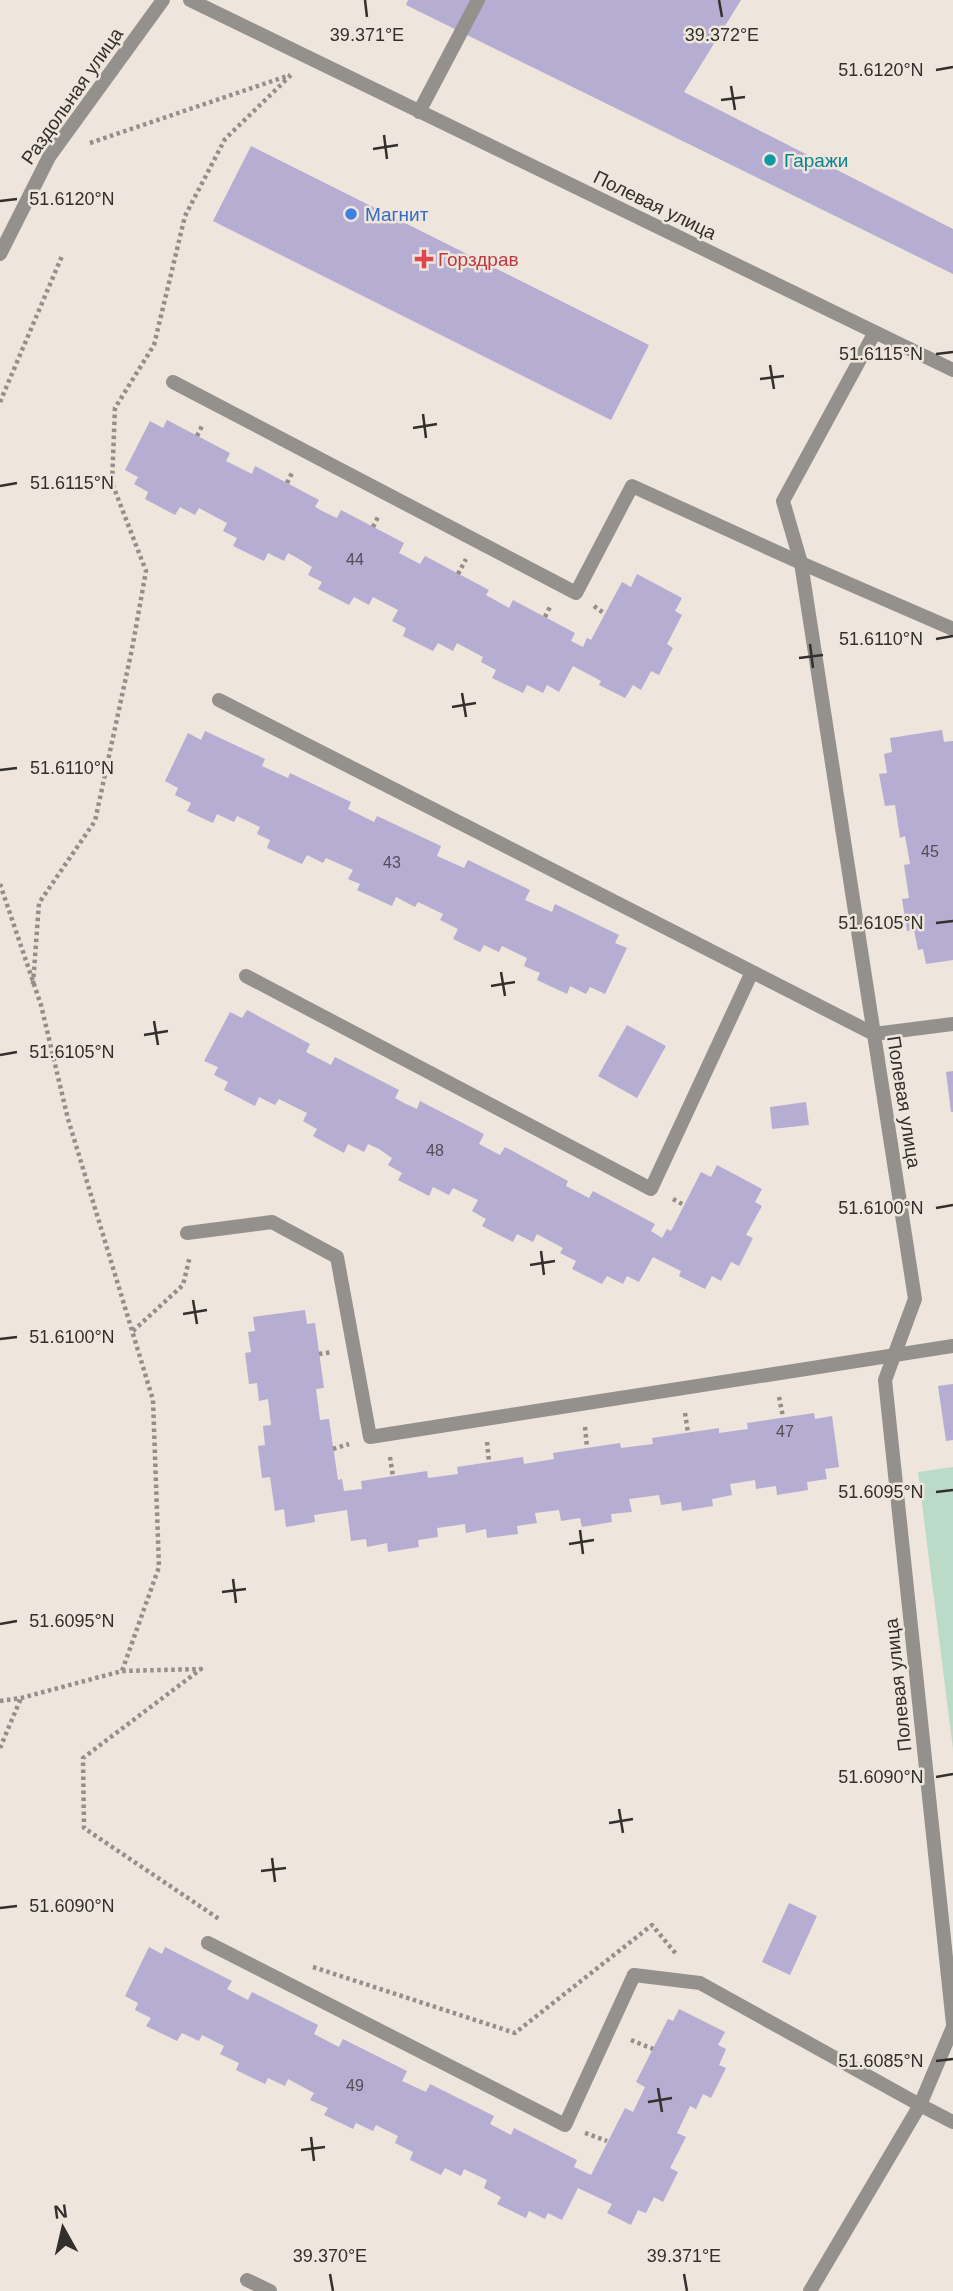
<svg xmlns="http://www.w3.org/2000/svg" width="953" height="2291" font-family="Helvetica,sans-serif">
  <rect width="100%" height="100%" fill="#eee5dc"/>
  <path fill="#bbdac7" d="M953,1467V1749L918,1472Z"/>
  <path fill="#b5add2" d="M408,0H741L684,92L953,229V274L406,5Z
    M251,146L649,345L611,420L213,221Z
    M167,420L230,453L226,461L252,474L255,466L319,500L315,507L324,512L337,518L341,510L404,543L399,553L420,564L425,556L489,590L486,595L509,608L513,600L575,633L571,641L583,647L587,638L591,640L622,582L631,587L637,574L682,598L675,611L682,615L667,644L673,648L659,675L651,671L641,690L633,685L625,698L599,685L601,681L573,666L559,692L547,685L543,693L527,685L523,693L492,678L496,670L481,662L483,657L457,643L453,651L438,643L433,651L403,636L406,628L392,621L398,610L373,597L369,605L354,597L349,605L318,589L322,582L308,575L312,567L299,559L288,553L284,561L268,553L264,561L233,546L237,538L223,531L227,523L199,508L195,515L180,507L175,515L145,499L148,492L134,484L138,477L125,470L150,421L163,428Z
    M942,730L944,742L953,741V960L926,964L923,949L918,950L914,930L907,931L902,899L909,898L904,865L910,864L905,836L900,838L895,805L885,806L879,774L887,773L884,754L892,752L890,738Z
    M205,731L265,759L262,766L288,778L290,773L351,802L348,809L374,822L377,816L441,846L437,856L464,868L468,860L530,890L525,900L552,912L555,904L619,935L615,943L627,948L605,994L590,987L586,994L570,986L567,994L537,980L540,973L524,966L527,958L502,946L499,952L484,945L480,952L453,939L458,929L440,920L443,914L418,902L415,907L396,897L392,906L357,890L360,884L348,879L353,870L326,858L323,863L307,855L302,864L267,848L270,840L257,834L260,827L237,816L234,822L217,814L213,823L187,811L191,803L175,795L178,788L165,781L188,733L201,740Z
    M247,1010L310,1044L306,1052L331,1065L335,1057L399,1090L395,1098L404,1103L417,1109L420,1101L484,1134L479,1144L500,1155L505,1147L568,1181L566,1186L589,1198L593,1191L655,1224L651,1231L662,1238L667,1229L671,1231L701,1172L711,1177L717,1165L762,1189L755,1202L762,1206L746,1235L753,1238L739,1266L731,1262L721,1281L712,1276L705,1289L679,1276L681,1271L653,1257L639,1282L627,1276L623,1284L607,1276L602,1284L572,1269L576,1261L560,1253L563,1248L537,1234L533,1242L517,1234L513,1242L482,1226L486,1219L472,1211L478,1200L453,1188L449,1195L433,1187L429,1196L398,1180L402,1173L388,1165L392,1158L379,1149L368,1144L364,1152L348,1144L344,1153L313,1136L317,1129L303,1121L307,1113L279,1099L275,1105L259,1097L255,1106L224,1090L228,1082L214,1075L218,1067L204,1061L230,1012L242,1018Z
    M627,1025L666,1046L637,1098L598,1076Z
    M953,1071V1112H951L946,1072Z
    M806,1102L809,1125L772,1129L770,1107Z
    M305,1310L307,1324L315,1323L324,1388L316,1389L320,1420L329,1419L338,1480L342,1479L344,1491L362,1489L361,1481L427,1471L428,1478L458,1474L457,1467L523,1457L524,1464L554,1459L553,1453L620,1443L621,1448L653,1444L652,1438L719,1428V1433L748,1429L747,1423L814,1413L815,1419L832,1416L839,1467L825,1469L827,1479L807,1482L808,1490L777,1495L776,1486L756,1489L755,1480L730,1484L732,1495L712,1499L713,1506L682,1511L681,1502L661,1505L659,1495L629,1499L632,1512L611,1514L612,1522L582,1527L580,1518L561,1521L559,1510L535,1513L537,1523L517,1526L518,1534L487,1538L486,1529L466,1533L465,1524L437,1528L438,1537L418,1540L419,1547L388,1552L387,1543L367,1547L366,1539L351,1541L347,1510L314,1515L315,1522L286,1527L284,1509L275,1511L270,1477L262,1478L258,1446L265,1445L263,1426L271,1425L268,1399L259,1401L257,1383L249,1384L245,1353L251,1352L248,1332L255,1331L253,1317Z
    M953,1384V1440L946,1441L938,1386Z
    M789,1903L817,1916L790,1975L762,1962Z
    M149,1947L162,1954L165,1947L232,1981L227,1989L248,2000L252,1992L318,2025L314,2034L339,2047L343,2039L407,2071L402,2081L426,2092L430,2084L494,2116L490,2124L511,2135L514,2128L577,2160L574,2167L591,2175L625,2108L633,2112L645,2087L636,2082L668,2019L673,2021L679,2009L725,2032L718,2045L726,2049L719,2065L726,2068L711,2098L703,2094L696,2109L690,2106L677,2133L686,2137L670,2168L678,2172L663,2202L654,2197L646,2213L638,2210L631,2225L607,2213L612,2204L578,2188L562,2220L548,2213L545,2219L529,2211L526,2218L497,2204L501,2197L484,2188L487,2180L464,2169L461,2176L445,2168L441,2175L410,2160L413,2152L395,2143L398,2136L376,2125L373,2131L356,2123L353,2129L324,2115L328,2108L310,2100L314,2093L288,2079L285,2086L268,2078L265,2084L236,2070L239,2063L220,2054L224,2046L202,2035L199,2041L182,2033L177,2041L146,2026L151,2018L135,2010L138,2003L125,1996Z"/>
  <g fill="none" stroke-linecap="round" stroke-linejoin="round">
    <path stroke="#968f89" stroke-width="4.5" stroke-dasharray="3.5 3.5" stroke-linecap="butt" d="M90,143L290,75
      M0,402L62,256
      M197,436L203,424
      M287,483L293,471
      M373,527L379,515
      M458,574L466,559
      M594,606L605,614
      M545,617L551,605
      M0,884L41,1005L68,1119L153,1400L159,1567L122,1671
      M33,984L39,903L95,821L132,649L146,571L112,483L115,408L154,345L185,216L225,139L291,75
      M673,1199L684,1205
      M133,1331L183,1285L190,1256
      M319,1354L332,1352
      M779,1397L783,1417
      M685,1413L688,1433
      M585,1427L587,1447
      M487,1442L489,1462
      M333,1449L349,1444
      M390,1457L393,1477
      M0,1701L21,1698L122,1671L201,1669L83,1758L84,1828L219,1919
      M0,1748L21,1698
      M313,1967L515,2033L652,1925L677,1955
      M631,2040L653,2049
      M585,2133L607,2141"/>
    <path stroke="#94918d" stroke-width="14" d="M419,112L478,0
      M173,382L576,593L632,486L801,563L953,629
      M219,700L874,1034L953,1024
      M246,976L651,1189L752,972
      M187,1233L272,1222L337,1257L370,1437L953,1346
      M208,1943L565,2125L634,1975
      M247,2280L270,2291"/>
    <path stroke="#94918d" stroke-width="14" d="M190,0L953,370
      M0,254L49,157L163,0
      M875,332L783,501L801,563L915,1299L885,1380L953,2024
      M634,1975L700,1983L920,2105L953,2027
      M810,2291L920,2105L953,2122"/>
  </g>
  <path fill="none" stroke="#332f2c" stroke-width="2.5" d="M365,0L367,17M719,0L722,17M936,70L953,67M731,86L735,110M721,100L745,97M384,135L387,159M373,149L398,145M0,201L17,199M936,354L953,352M770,365L774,389M760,379L784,376M423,414L426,438M413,428L437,424M0,486L17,483M936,639L953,636M810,644L813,668M799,658L823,655M462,693L466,717M452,707L476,703M0,770L17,768M936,923L953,921M501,972L505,996M491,986L515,982M154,1021L158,1045M144,1035L168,1031M0,1055L17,1052M936,1208L953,1205M541,1251L544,1275M530,1265L555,1261M193,1300L197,1324M183,1314L207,1310M0,1339L17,1337M936,1492L953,1490M580,1530L583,1554M569,1544L594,1540M233,1579L236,1603M222,1592L246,1589M0,1624L17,1621M936,1777L953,1774M619,1809L623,1833M609,1823L633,1819M272,1858L275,1882M261,1871L286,1868M0,1908L17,1906M936,2061L953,2059M658,2088L662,2112M648,2102L672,2098M311,2137L314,2161M301,2150L325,2147M330,2274L333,2291M684,2274L687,2291"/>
  <circle fill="#0f9aa8" stroke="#eee5dc" stroke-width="2.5" cx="770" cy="160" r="7"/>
  <circle fill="#3f7fe0" stroke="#eee5dc" stroke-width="2.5" cx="351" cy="214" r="7"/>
  <path fill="#e0444e" stroke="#eee5dc" stroke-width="2.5" d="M420.5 248.5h7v7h7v7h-7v7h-7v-7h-7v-7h7z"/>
  <g text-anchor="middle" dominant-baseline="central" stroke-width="5" stroke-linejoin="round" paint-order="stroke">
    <g font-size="16" fill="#544e56">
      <text x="355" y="559">44</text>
      <text x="930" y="851">45</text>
      <text x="392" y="862">43</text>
      <text x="435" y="1150">48</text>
      <text x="785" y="1431">47</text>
      <text x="355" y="2085">49</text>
    </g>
    <g font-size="19" fill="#332f2c" stroke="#eee5dc">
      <text transform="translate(72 96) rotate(-55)">Раздольная улица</text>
      <text transform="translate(655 205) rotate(26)">Полевая улица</text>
      <text transform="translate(904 1102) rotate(81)">Полевая улица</text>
      <text transform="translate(898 1685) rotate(-96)">Полевая улица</text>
    </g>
    <g font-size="19" fill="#0d838f" stroke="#eee5dc" text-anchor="start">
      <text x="784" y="160">Гаражи</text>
    </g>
    <g font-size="19" fill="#366cbe" stroke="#eee5dc" text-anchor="start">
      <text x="365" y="214">Магнит</text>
    </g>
    <g font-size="19" fill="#be3a42" stroke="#eee5dc" text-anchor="start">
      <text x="438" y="259">Горздрав</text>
    </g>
  </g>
  <g font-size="18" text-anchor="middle" fill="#332f2c" stroke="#eee5dc" stroke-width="5" stroke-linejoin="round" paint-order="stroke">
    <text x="367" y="41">39.371°E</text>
    <text x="722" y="41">39.372°E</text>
    <text x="881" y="76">51.6120°N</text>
    <text x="72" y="205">51.6120°N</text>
    <text x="881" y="360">51.6115°N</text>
    <text x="72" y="489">51.6115°N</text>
    <text x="881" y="645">51.6110°N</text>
    <text x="72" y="774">51.6110°N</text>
    <text x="881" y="929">51.6105°N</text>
    <text x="72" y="1058">51.6105°N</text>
    <text x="881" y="1214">51.6100°N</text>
    <text x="72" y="1343">51.6100°N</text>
    <text x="881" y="1498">51.6095°N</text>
    <text x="72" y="1627">51.6095°N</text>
    <text x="881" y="1783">51.6090°N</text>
    <text x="72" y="1912">51.6090°N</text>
    <text x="881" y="2067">51.6085°N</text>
    <text x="330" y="2262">39.370°E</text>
    <text x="684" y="2262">39.371°E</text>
  </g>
  <g transform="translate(63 2228) rotate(352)" stroke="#eee5dc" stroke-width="5" paint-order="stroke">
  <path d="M0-5L12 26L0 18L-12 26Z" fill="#332f2c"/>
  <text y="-10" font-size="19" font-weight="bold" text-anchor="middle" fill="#332f2c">N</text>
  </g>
</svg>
